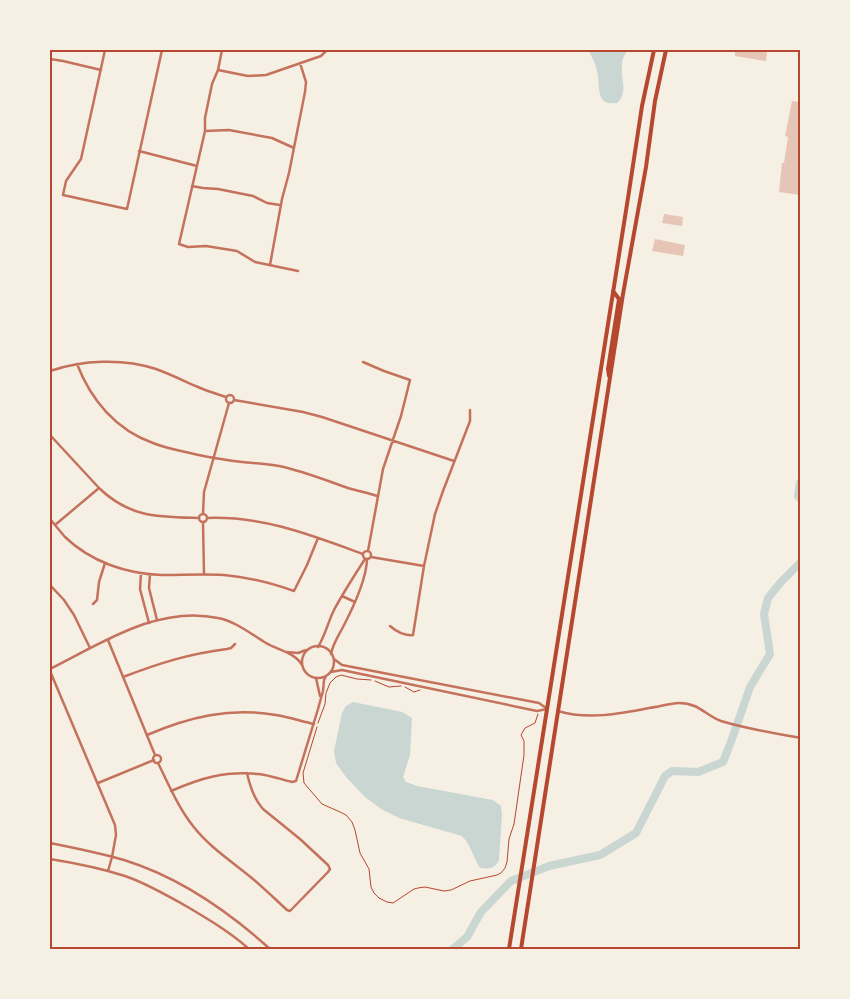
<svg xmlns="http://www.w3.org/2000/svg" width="850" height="999" font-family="'Public Sans',sans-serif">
  <rect width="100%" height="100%" fill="#f6efe4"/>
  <path fill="#c9d6d2" d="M588,50H628C625,54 622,59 622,65C620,78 629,92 617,103C596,106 600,89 598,76C597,67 593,58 588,50Z
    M353,702L402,712L412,718L410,755L403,777L406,782L417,786L493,800L501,806L502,815L499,860C494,869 491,869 480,868C473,857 471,845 462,836L399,818L381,809L365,797L346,777L336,763L334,751L342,713L346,706Z"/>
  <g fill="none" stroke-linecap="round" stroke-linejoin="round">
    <path stroke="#c9d6d2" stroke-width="8" d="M800,483L798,496L800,498
      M453,949L467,937L481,912L511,881L549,866L600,855L636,833L665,776L672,771L698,772L723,762L732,739L750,687L770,654L764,614L768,598L781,582L800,563"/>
  </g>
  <path fill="#e6c5b7" d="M735,50H754L767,52L766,61L735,56Z
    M792,101L800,102V195L779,192L782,163H784L788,137L785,136Z
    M664,214L683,217L682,226L662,223Z
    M655,239L685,245L683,256L652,251Z"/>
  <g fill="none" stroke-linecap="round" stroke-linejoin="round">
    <path stroke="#b5482f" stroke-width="1" d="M375,681L389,687L401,686
      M405,687L414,692L420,690
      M318,723L325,704L326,693L330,683L336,677L341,675L357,679L371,680
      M317,727L303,773L304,783L322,804L340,812L346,815L352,822L355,830L360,853L369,869L371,887L374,893L379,898L387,902L393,903L414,889L418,888L425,887L444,891L451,890L470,881L497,875L501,873L505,868L507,862L509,839L514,824L524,755V741L521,735L525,728L535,723L538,714"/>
    <path stroke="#c5725c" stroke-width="2.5" d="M105,50L81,159L66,181L63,195L127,209L162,50
      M222,50L218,70L212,84L205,118V131L179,244L188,247L206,246L237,251L255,262L298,271
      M50,59L63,61L101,70
      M218,70L248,76L266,75L321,56L327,50
      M205,131L229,130L272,138L294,148
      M139,151L197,166
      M192,186L203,188L218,189L253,196L267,203L280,205
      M270,265L282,199L289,173L305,92L306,82L300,63
      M363,362L384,371L410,380L401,416L383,469L368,551
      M77,364C91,400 116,430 153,443C165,448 177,450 190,453C202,456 214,458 227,460C244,463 262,463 279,466C303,471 325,480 348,488C358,491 368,493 377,496
      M50,371C82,360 123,358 156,369C170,374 184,381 198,387C207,391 217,394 226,397
      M226 399a4 4 0 1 1 8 0a4 4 0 1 1-8 0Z
      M234,400L303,412L322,417L454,461
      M50,435L99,488C130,518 159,517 199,518
      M203,514L204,492L229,403
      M199 518a4 4 0 1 1 8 0a4 4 0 1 1-8 0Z
      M207,518C264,516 311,535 363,554
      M50,519C55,525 60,531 65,537C91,562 127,574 162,575C183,575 203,574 224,575C248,577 271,583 294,591L307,565L318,538
      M203,522L204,574
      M55,525L99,488
      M363 555a4 4 0 1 1 8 0a4 4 0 1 1-8 0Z
      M371,557L424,566
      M141,573L140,589L149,623
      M150,574L149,588L157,620
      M50,585L64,600L74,615L90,648
      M342,596L355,602
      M93,604L97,600L99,582L105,563
      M390,626C397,632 404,636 413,635L424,566L435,514L443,491L470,421V410
      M108,640L155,755
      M318,647C325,636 328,622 334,610C343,593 354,576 365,559
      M331,654C333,644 337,638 342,629C352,610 366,581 367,560
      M50,671L115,825L116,835L112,857
      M123,677C160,663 188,654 227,649L231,648L235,644
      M316,678L320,696
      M558,711C587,720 619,714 649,708C659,707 670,703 679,703C699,703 705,715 721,721C747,729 774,733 800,738
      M147,735C189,717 230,707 276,715C288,717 301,721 314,724
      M153 759a4 4 0 1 1 8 0a4 4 0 1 1-8 0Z
      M158,763C169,785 178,807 193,826C210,848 233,862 253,879C265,889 276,900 287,910L290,911L328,872L330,869L328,865L300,839L263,809C254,799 250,787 247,773
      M98,783L154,760
      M171,791C201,778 224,771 258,774C269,775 280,779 292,782L296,781L318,709L323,691L324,680L326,676"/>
    <path stroke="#c5725c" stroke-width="2.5" d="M302 662a16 16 0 1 1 32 0a16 16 0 1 1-32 0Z
      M287,652L298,653L306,650
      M334,659L342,665L539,703L546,708
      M50,669C102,643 158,605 218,618C235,621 251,634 266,643C278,650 297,653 303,667
      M331,672L342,670L537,711L547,709
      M50,843C75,848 100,853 124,860C179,877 228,911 270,949
      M50,859C75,863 100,868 125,876C146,883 166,895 186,906C208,919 230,932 249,949
      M108,871L112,857"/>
    <path stroke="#b5482f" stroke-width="4" d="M609,376L608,369L619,299L613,291
      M509,949L628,198L642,106L654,50
      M521,949L623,294L646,167L655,101L666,50"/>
  </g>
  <rect width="850" height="999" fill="none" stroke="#f6efe4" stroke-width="102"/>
  <rect x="51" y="51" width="748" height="897" fill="none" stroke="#b5482f" stroke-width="2"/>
</svg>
